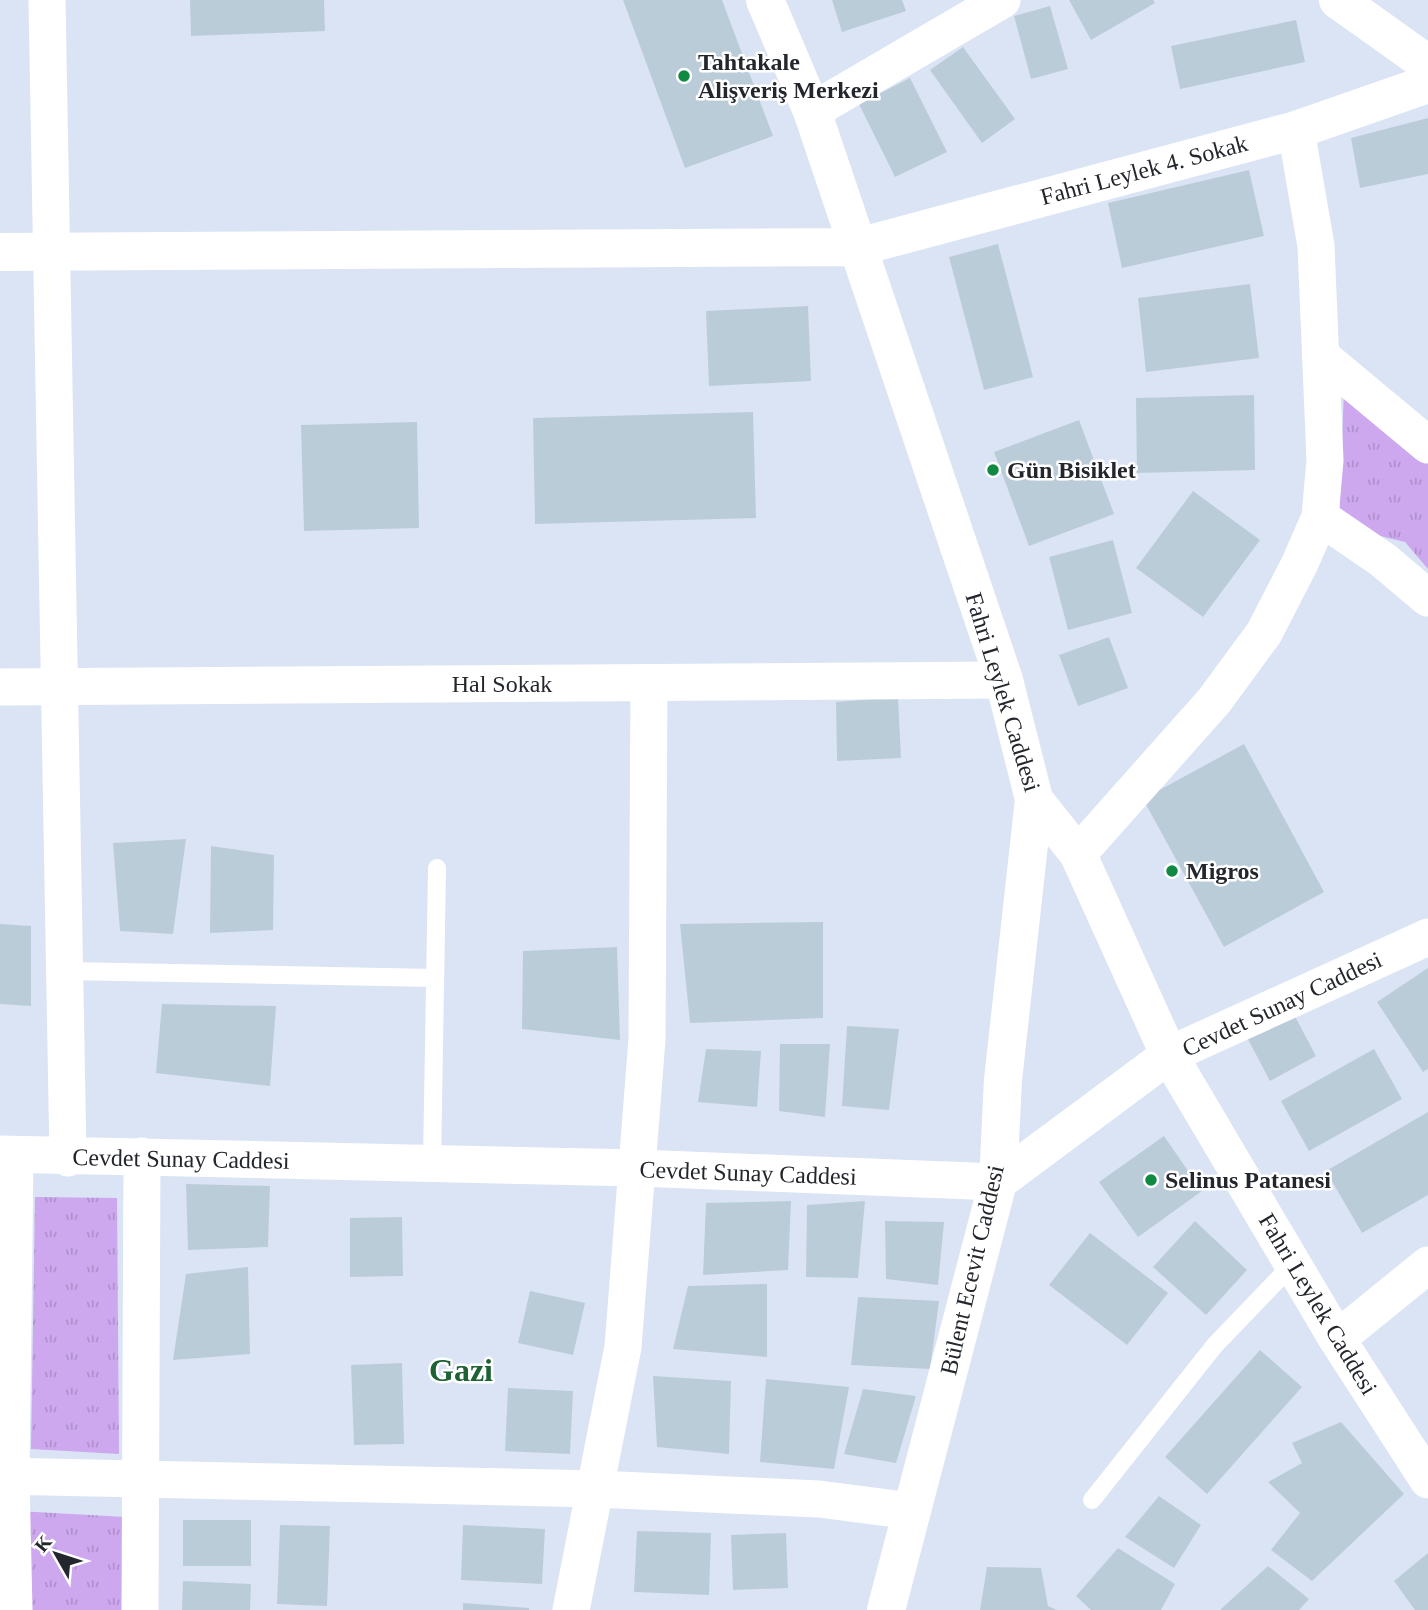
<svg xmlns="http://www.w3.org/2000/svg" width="1428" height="1610" font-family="Georgia,serif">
  <defs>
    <pattern id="park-tufts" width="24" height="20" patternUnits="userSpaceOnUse" patternTransform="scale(1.75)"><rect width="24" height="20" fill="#cda8ef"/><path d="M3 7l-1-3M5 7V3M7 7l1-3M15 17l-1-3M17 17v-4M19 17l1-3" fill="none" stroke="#b090cd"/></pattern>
  </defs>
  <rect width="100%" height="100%" fill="#dbe4f5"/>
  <path fill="url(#park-tufts)" d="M1344,389L1428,456V569L1405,542L1339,526Z
    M35,1197L117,1198L119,1454L31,1449Z
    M18,1511L125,1517V1610H21Z"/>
  <path fill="#bbccd9" d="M190,0H324L325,31L191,36Z
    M623,0H722L773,136L685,168Z
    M832,0H902L906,11L842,32Z
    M1069,0H1153L1155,3L1091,40Z
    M1050,6L1068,69L1031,79L1014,16Z
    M1296,20L1305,62L1180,89L1171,46Z
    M963,47L1015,119L982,143L930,70Z
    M910,78L947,152L895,177L859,104Z
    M1428,118V174L1360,188L1351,138Z
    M1249,170L1264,236L1122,268L1108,203Z
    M998,244L1033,377L984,390L949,257Z
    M1250,284L1259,358L1146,372L1138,298Z
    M808,306L811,381L709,386L706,311Z
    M1254,395L1255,470L1137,473L1136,398Z
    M753,412L756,518L535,524L533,418Z
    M1079,420L1114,514L1029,546L994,452Z
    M417,422L419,528L304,531L301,425Z
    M1193,491L1260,540L1203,617L1136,568Z
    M1113,540L1132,613L1068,630L1049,557Z
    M1109,637L1128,688L1078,706L1059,655Z
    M898,697L901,758L837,761L836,702Z
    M1244,744L1324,892L1224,947L1143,799Z
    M186,839L173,934L120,931L113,843Z
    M211,846L274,855L273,930L210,933Z
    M823,922V1018L690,1023L680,924Z
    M0,924L31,926V1006L0,1004Z
    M617,947L620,1040L522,1029L523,951Z
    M1428,968V1069L1423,1072L1377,1002Z
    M162,1004L276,1006L270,1086L156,1073Z
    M1289,1005L1316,1056L1270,1081L1243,1030Z
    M847,1026L899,1029L889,1110L842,1106Z
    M780,1044H830L825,1117L779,1111Z
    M706,1049L761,1051L757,1107L698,1102Z
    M1374,1049L1402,1099L1309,1151L1281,1101Z
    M1428,1112V1195L1362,1233L1326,1171Z
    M1164,1136L1202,1191L1138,1237L1099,1182Z
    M186,1184L270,1186L268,1247L188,1250Z
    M791,1201L788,1270L703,1275L706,1203Z
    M865,1201L858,1278L806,1277L807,1205Z
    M402,1217L403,1276L350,1277V1218Z
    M885,1221L944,1222L938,1285L886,1279Z
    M1195,1221L1247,1270L1206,1315L1153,1267Z
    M1090,1233L1168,1293L1127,1345L1049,1285Z
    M248,1267L250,1354L173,1360L186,1274Z
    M767,1284V1357L673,1349L688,1286Z
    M530,1291L585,1303L573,1355L518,1343Z
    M858,1297L939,1301L930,1369L851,1365Z
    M1260,1350L1302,1387L1207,1494L1165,1457Z
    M402,1363L404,1444L354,1445L351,1365Z
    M653,1376L731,1381L729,1454L657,1447Z
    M766,1379L849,1387L834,1469L760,1462Z
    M508,1388L573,1391L570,1454L505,1451Z
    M863,1389L916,1396L896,1463L844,1454Z
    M1341,1422L1404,1494L1312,1581L1271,1550L1300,1513L1268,1482L1302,1463L1292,1443Z
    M1159,1496L1201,1525L1174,1568L1125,1537Z
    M183,1520H251V1566H183Z
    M280,1525L330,1526L327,1606L277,1604Z
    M463,1525L545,1529L542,1584L461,1580Z
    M637,1531L711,1533L709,1595L634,1592Z
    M786,1533L788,1588L733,1590L731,1535Z
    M1118,1548L1175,1584L1161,1610H1091L1076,1596Z
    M1428,1553V1610H1415L1394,1581Z
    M1268,1566L1309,1599L1299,1610H1220Z
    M987,1567L1041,1568L1048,1606L1057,1610H980Z
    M183,1581L251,1584L250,1610H182Z
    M463,1603L529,1608V1610H463Z"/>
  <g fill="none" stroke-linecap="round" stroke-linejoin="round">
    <path stroke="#fff" stroke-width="18" d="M65,971L435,978
      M432,1163L437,868
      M1092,1500L1215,1345L1293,1264"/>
    <path stroke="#fff" stroke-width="37" d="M47,0L68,1158
      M812,111L1002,0
      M1321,356L1428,445
      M1320,517L1383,560L1428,598
      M0,687L1004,680
      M1034,799L1078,854L1169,1055L1337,1339L1428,1480
      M1078,854L1214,701L1264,633L1300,563L1320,517L1325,460L1316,246L1296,130
      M0,1154L638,1168L998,1182L1169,1055L1428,937
      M1337,1339L1428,1265
      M0,1476L597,1489L819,1499L912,1511
      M14,1610L11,1476L15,1155
      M140,1610L142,1156
      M571,1610L623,1347L647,1039L649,683"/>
    <path stroke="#fff" stroke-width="38" d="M765,0L812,111L1004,680L1034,799L1003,1080L998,1182L886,1610
      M1338,0L1428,64
      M0,252L858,247L1296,130L1428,84"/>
  </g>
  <g fill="#108943" stroke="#fff" stroke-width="2.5">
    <circle cx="684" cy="76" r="7"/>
    <circle cx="993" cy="470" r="7"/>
    <circle cx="1172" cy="871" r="7"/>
    <circle cx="1151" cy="1180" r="7"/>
  </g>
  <g text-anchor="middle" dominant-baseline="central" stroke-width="5" stroke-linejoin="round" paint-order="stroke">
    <g font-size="24" font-weight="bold" fill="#23262c" stroke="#fff" text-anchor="start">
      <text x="698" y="62">Tahtakale<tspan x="698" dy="28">Alişveriş Merkezi</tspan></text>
      <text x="1007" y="470">Gün Bisiklet</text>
      <text x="1186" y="871">Migros</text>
      <text x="1165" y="1180">Selinus Patanesi</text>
    </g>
    <g font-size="24" fill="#23262c" stroke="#fff">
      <text transform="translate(1144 170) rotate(-15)">Fahri Leylek 4. Sokak</text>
      <text x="502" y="684">Hal Sokak</text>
      <text transform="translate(1003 692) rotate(73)">Fahri Leylek Caddesi</text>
      <text transform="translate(1282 1004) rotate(-25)">Cevdet Sunay Caddesi</text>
      <text transform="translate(181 1159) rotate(1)">Cevdet Sunay Caddesi</text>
      <text transform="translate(748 1173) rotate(2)">Cevdet Sunay Caddesi</text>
      <text transform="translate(972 1270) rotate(-77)">Bülent Ecevit Caddesi</text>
      <text transform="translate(1318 1304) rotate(59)">Fahri Leylek Caddesi</text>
    </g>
    <g font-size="32" font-weight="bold" fill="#1d6134" stroke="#fff">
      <text x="461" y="1370">Gazi</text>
    </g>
  </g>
  <g transform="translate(56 1554) rotate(309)" stroke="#ffffff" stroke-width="5" paint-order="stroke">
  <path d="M0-5L12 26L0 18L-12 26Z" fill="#23262c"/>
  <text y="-10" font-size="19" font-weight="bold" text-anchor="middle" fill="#23262c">K</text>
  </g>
</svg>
